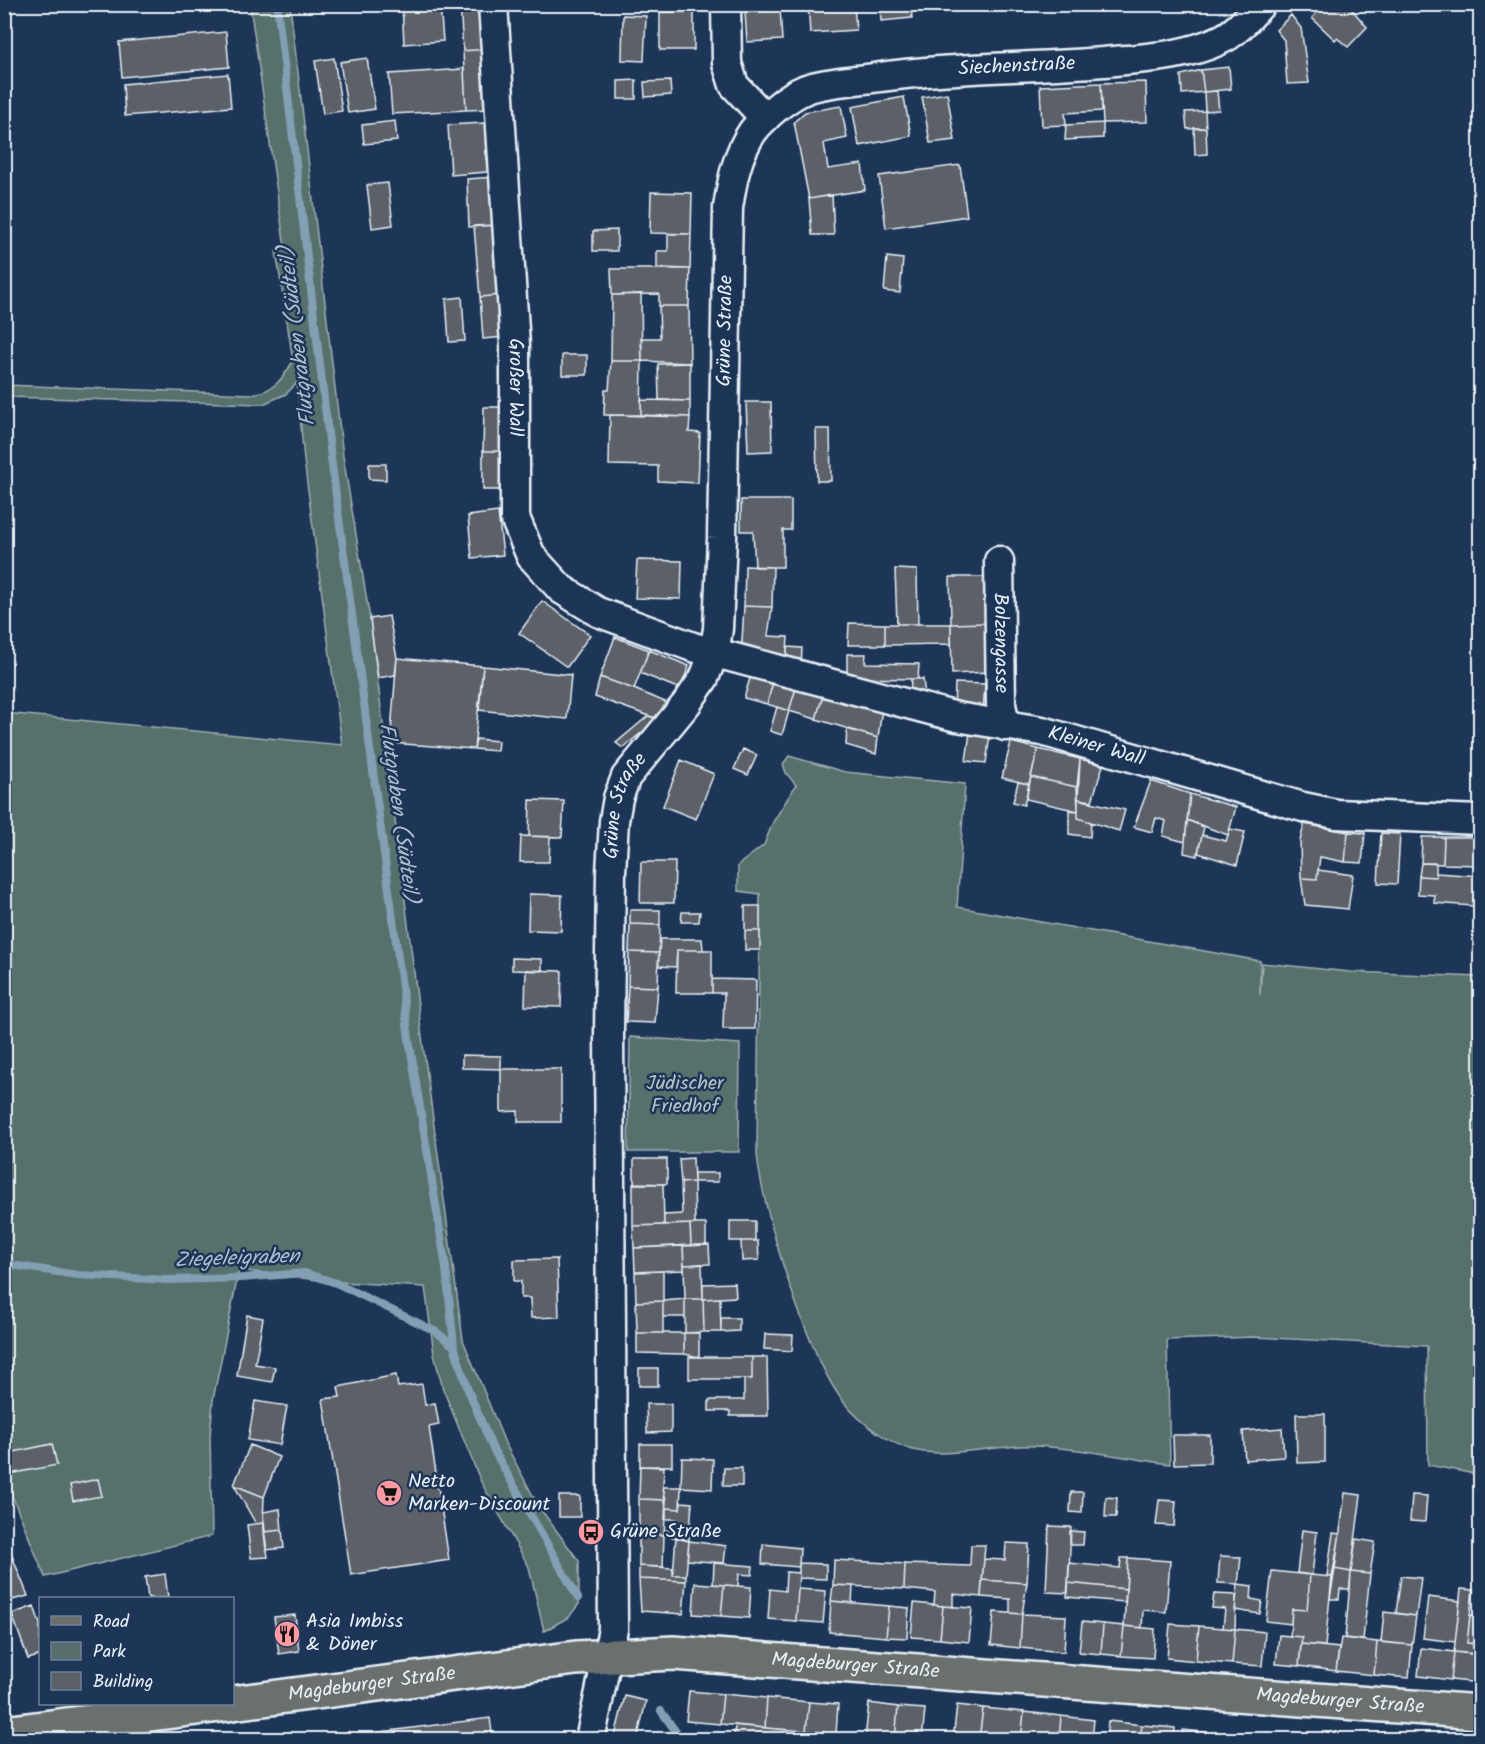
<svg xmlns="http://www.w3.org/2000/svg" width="1485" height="1744" font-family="Kalam,sans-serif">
  <rect width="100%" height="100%" fill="#1d3557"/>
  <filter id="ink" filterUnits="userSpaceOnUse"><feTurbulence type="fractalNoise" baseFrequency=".0167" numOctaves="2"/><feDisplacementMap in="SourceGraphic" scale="12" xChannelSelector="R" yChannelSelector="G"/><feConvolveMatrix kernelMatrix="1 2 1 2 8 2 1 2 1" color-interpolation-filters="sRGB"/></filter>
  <g filter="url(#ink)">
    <path fill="#576f6c" stroke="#a0b0b2" stroke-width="1.5" d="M250,5H290L343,456L370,619L422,1037L463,1340L505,1443L539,1507L579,1561V1604L569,1617L544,1631L529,1567L481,1482L443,1389L434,1354L425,1287L325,1281L239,1270L213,1400L210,1436L212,1536L45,1577L4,1476L5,713L342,745L304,460L297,383L286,394L263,404L5,397V385L252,394C274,391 282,380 293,361L276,251L285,248Z
      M789,756L845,772L965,784L957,907L1260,961V995L1262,963L1350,972L1480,977V1475L1428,1465L1427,1346L1255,1337L1167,1340L1170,1464C1126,1458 1080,1448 1035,1446C996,1444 952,1459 913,1450C890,1444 861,1423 846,1405C809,1362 762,1211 757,1154L760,894L738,891V865L764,845L773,822L796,785L786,773L783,764Z
      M630,1037L740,1044L739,1152H628Z"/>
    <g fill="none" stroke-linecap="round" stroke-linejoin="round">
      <path stroke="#839fb4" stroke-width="8" d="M277,4L331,458L409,1039L446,1268L454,1346L468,1390L493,1449L578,1598
        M4,1264L78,1275L168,1280L242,1278L305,1273L336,1283L435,1331L454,1346
        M661,1711L682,1740"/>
    </g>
    <path fill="#5c6167" stroke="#e8f1f8" stroke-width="1.5" d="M402,4H440L443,41L404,44Z
      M460,4H485L487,49L463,51Z
      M657,4H694V12H657Z
      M808,4H854L856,30L810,33Z
      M880,4H911L912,18L881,21Z
      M936,4H987V7L937,9Z
      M1325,4H1347L1367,27L1348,47L1337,38L1335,40L1312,18Z
      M780,9L782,40L747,42L745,12Z
      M660,12H694V50H660Z
      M623,15L646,16L644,61L622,60Z
      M1291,15L1301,28L1309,83L1287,84L1284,40L1276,30Z
      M226,32L229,67L122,77L119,42Z
      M487,49L491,109L466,110L463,51Z
      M334,58L342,111L323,114L315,61Z
      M367,58L375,109L348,113L340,62Z
      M1229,67L1231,89L1204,92L1201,70Z
      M464,69L466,110L392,114L389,74Z
      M1201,70L1204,92L1182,94L1181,75Z
      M228,74L231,107L125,116L123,84Z
      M636,80V99H618V81Z
      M670,81L671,95L645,97L644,82Z
      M1146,82L1147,122L1103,123L1101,83Z
      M1101,83L1102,111L1065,113L1066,125L1042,126L1040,86Z
      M1217,91L1219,110L1205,111L1204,92Z
      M947,93L955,140L930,143L922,97Z
      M904,97L911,136L859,146L852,107Z
      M841,106L847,138L824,143L828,169L862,164L865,190L809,199L794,122L805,112Z
      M1205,111L1206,128L1187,129L1185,112Z
      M395,121L397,141L364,144L362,125Z
      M484,123L487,172L451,175L448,125Z
      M1103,123V138L1065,140L1066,125Z
      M1194,128H1206L1207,154L1195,155Z
      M960,165L967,216L886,228L879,176Z
      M494,177L496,225L469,227L467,179Z
      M388,183L393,225L372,228L367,185Z
      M651,192L692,193L691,234L650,233Z
      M832,195L834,235H812L809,199Z
      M496,225L502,295L480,297L474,226Z
      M617,230V251H593V231Z
      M668,234H691L690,269L657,268V251H668Z
      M887,257L903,259L900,293L884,291Z
      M611,269H690L689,306H659V294L612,295Z
      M641,294L642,361H611L612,295Z
      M502,295L505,337L483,339L480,297Z
      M462,297L465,341L449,342L446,299Z
      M659,306H689L690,363L642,361L641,338H660Z
      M562,355H587V375H562Z
      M611,361H642L641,415H604L605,390H609Z
      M690,363V401L659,400L658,364Z
      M641,400L690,401V417L641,415Z
      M746,402H771L772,451L748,452Z
      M484,407H504V451H483Z
      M610,415L690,417L689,432L700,433L698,483L658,481V466L609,465Z
      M816,429H830L831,481H817Z
      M483,451H504V490H483Z
      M369,464H386V480L369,479Z
      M741,500H791V530H783V567H755L753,531H741Z
      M498,512L503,555L472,558L468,516Z
      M637,560L682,561L681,599L635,598Z
      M745,566L773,567L772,607L744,606Z
      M895,569L917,570L918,624H897Z
      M950,577H985L986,623L951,624Z
      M542,601L590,635L567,667L519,633Z
      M744,606L772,607L768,636L788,637L786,666L741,658Z
      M389,616L397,658L395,675L378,678L370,619Z
      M849,623L885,624V645H848Z
      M986,623L989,672L952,674L951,624Z
      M885,624H951V644L885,645Z
      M615,637L649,650L634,689L600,677Z
      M787,647L802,648L801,666H786Z
      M649,650L689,666L680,689L640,673Z
      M847,654H866L865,663L919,664L918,679L847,678Z
      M397,658L483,666L474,749L390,743Z
      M483,666L571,675L567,719L479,710Z
      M751,675L773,682L767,704L744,698Z
      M600,677L634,689L670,704L658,719L595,697Z
      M911,679H923L926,704L910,698Z
      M773,682L796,688L789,711L767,704Z
      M955,683L985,684L983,711L954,710Z
      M796,688L823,695L816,719L789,711Z
      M823,695L882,708L878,738L816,719Z
      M777,707L789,711L782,735L770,731Z
      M648,716L658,719L623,748L616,743Z
      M847,729L878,738L876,754L846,745Z
      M970,733L990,735L986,763L966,761Z
      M476,739L498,741L497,751L474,749Z
      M1011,742L1038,749L1029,784L1002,778Z
      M743,749L757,755L748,775L734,769Z
      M1038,749L1080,759L1077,787L1031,777Z
      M1080,759L1103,765L1092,801L1078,799Z
      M681,760L714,774L696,819L663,806Z
      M1031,777L1077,787L1078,811L1026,799Z
      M1151,781L1190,794L1185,842L1163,836L1166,821L1156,818L1152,832L1134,827Z
      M1018,782L1029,784L1024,805L1013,802Z
      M1190,794L1236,807L1228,835L1187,820Z
      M1078,799L1125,810L1119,831L1078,818Z
      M530,800L564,801L562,837L529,836Z
      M1069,810L1078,811V818L1091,822L1090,837L1069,834Z
      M1187,820L1204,827L1197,856L1184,853Z
      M1304,824L1348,832L1345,862L1320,857L1317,879L1301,878L1300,841Z
      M1230,829L1245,832L1237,865L1198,853L1202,835L1226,841Z
      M1348,832L1365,833L1362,863L1345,862Z
      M1381,833L1400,834L1397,884L1378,883Z
      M521,836L550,837L549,862H520Z
      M1422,837H1444L1443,864L1421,863Z
      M1444,837H1480V865L1443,864Z
      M641,862H675L674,903H640Z
      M1421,863H1436V877L1419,876Z
      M1318,870L1353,875L1348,909L1305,905L1301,878L1317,879Z
      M1436,873L1480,876V895L1474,894L1473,906L1434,903L1435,895L1418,894L1419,876L1436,877Z
      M529,894L562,895L561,931L528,930Z
      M745,906H760V931H745Z
      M630,910H660V925L630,924Z
      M682,912H700L699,922H681Z
      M630,924L660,925L659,953L629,952Z
      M745,931H760V950H745Z
      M660,939H702L703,950H677L676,967L658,966Z
      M677,950H712V993H676Z
      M629,952L659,953L658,987L628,986Z
      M512,958L542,959V971L512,970Z
      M526,970L562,971L561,1007L525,1006Z
      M712,979L756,980L755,1029H723L724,993H712Z
      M628,986L658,987L655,1023L626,1022Z
      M462,1055L501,1056V1069L462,1068Z
      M501,1069H561V1122H518V1111L501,1112Z
      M693,1158L694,1182L681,1183L679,1159Z
      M634,1159H667V1184L634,1183Z
      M694,1173H718V1182H694Z
      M694,1182L695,1224L664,1225V1215L682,1214L681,1183Z
      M633,1184H663L664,1225L633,1226Z
      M730,1221H755V1241H730Z
      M690,1224L691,1245L634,1248L633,1226Z
      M690,1224H706V1245H691Z
      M741,1241H758L759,1260L742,1261Z
      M709,1245L710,1264L684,1265L683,1246Z
      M683,1246L684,1270L635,1272L634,1248Z
      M557,1259L559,1317L531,1318L530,1298H521V1281H514V1260Z
      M702,1264L703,1299H685L684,1265Z
      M663,1271V1301L636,1302L635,1272Z
      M735,1283L736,1297L703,1299V1284Z
      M720,1298L721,1332H704L703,1299Z
      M685,1299V1317H663V1301Z
      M685,1299H703L704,1332L685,1333Z
      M663,1301V1333H637L636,1302Z
      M247,1315L263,1318L255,1364L275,1367L272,1382L237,1376Z
      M721,1318H739V1331L721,1332Z
      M637,1333H684V1354L637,1353Z
      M684,1333H699V1357L684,1354Z
      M765,1334L793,1335L792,1351L764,1349Z
      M689,1357H752V1379H689Z
      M752,1357H767L768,1416H730V1411H709V1400H744V1379H752Z
      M639,1368H658V1386H639Z
      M396,1375L398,1387L422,1384L425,1405L435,1403L439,1425L429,1427L449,1560L351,1575L323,1399L340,1397L338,1387Z
      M255,1401L287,1406L280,1445L248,1440Z
      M646,1404H671V1432L647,1433Z
      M1296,1414H1325V1462L1297,1463Z
      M1282,1428L1284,1457L1245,1460L1243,1431Z
      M1173,1435H1210V1463L1174,1464Z
      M52,1444L57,1465L4,1475V1454Z
      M640,1444H672V1466H640Z
      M250,1445L279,1457L264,1497L234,1485Z
      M682,1458L713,1459L712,1489L681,1487Z
      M640,1466L664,1467L663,1487L666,1500L639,1499Z
      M724,1468H742V1486H723Z
      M98,1479L102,1496L73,1501L70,1485Z
      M234,1485L264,1497L263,1523L256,1524Z
      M663,1487H681L680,1509L666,1508Z
      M1071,1492H1083L1082,1513L1070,1512Z
      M1345,1493L1361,1495L1351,1572L1335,1569Z
      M1412,1495L1427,1496L1425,1522L1410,1521Z
      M559,1496H580V1517H559Z
      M1106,1497L1117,1498L1116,1517H1105Z
      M639,1499L666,1500L664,1535H639Z
      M1159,1500L1176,1501L1174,1526L1156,1525Z
      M681,1502L692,1503L689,1541L664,1535L666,1530L676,1531L677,1519H666V1508L680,1509Z
      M280,1509L282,1530L265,1532L263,1512Z
      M263,1523L268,1557L251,1558L247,1525Z
      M1049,1526L1071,1527L1068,1593L1046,1592Z
      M282,1530L284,1548L266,1550L264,1532Z
      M1302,1530L1317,1532L1312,1575L1297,1573Z
      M1070,1531L1084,1532L1083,1545H1070Z
      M1333,1533L1340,1534L1332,1577L1327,1576Z
      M639,1535H664L663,1567L639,1566Z
      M4,1536L28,1596L4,1602Z
      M676,1536L689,1541L686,1575H673Z
      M1356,1539L1375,1542L1370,1574L1351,1572Z
      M689,1541L726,1546L724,1563L687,1560Z
      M1006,1543L1029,1544L1027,1583L982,1580L984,1559L1005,1560Z
      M763,1544L800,1548L799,1567L762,1564Z
      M971,1545H985L981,1597L953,1594V1607L934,1605L935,1592L904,1589L905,1564L970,1566Z
      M1220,1556L1241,1557L1238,1584L1218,1583Z
      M1121,1558H1128L1126,1589L1068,1583L1069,1563L1120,1568Z
      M1128,1558L1170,1561L1166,1612L1143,1610L1142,1628L1124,1626Z
      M834,1560L905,1564L904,1589L833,1585Z
      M714,1563L753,1566L752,1575L739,1574L738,1586L713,1584Z
      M799,1563L826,1564V1579L799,1578Z
      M639,1566L673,1568V1575H686V1581L639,1579Z
      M1335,1569L1351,1572L1350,1589H1340L1339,1599H1330Z
      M1272,1571L1310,1575L1307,1610L1292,1609L1291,1624L1266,1621Z
      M786,1572L799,1573L796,1621L768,1619L770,1589L785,1591Z
      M1351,1572L1370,1574L1363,1640L1345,1638Z
      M165,1574L168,1598H148L145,1577Z
      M1310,1575L1332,1577L1325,1646L1301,1644L1302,1637L1290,1636L1292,1609L1307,1610Z
      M1401,1576L1421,1578L1416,1616L1396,1613Z
      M639,1579L686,1581L683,1614L641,1611Z
      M982,1580L1027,1583L1022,1614L1010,1613V1599L981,1597Z
      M695,1583L724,1585L721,1616L693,1614Z
      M1068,1583L1126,1589L1125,1602L1067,1597Z
      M1238,1584L1252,1586L1251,1599L1262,1601L1260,1614L1235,1610Z
      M724,1585L751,1587L749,1618L721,1616Z
      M833,1585L853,1586L852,1603L831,1601Z
      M798,1589L826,1591L823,1623L796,1621Z
      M1461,1589L1473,1590L1467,1643L1478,1644L1477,1654L1454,1652Z
      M1214,1594L1236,1595L1235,1629L1223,1628L1225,1609L1212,1608Z
      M1428,1597L1460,1601L1455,1642L1423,1638Z
      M831,1601L889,1606L886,1637L829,1632Z
      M914,1603L943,1606L940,1639L911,1637Z
      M34,1606L40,1624V1661L38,1656L28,1659L12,1614Z
      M889,1606L909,1608L907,1638L886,1637Z
      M943,1606L972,1608L969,1642L940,1639Z
      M994,1612L1022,1614L1020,1648L991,1645Z
      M1384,1612L1416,1616L1412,1645L1381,1642Z
      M1022,1614L1066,1616L1064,1652L1020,1648Z
      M295,1615L299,1651L279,1654L274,1617Z
      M1470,1615L1480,1616V1655L1477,1654L1478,1644L1467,1643Z
      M1082,1622L1103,1624L1101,1654L1079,1652Z
      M1103,1624L1124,1626L1121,1656L1101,1654Z
      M1170,1624L1199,1626L1196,1661L1167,1658Z
      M1124,1626L1155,1629L1153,1658L1121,1656Z
      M1199,1626L1235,1629L1232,1664L1196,1661Z
      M1235,1629L1265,1632L1262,1666L1232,1664Z
      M1279,1635L1302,1637L1299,1666L1276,1664Z
      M1341,1638L1377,1642L1374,1675L1336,1671Z
      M1377,1642L1412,1645L1409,1678L1374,1675Z
      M1301,1644L1339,1648L1336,1671L1299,1666Z
      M1421,1648L1454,1652L1451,1680L1418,1676Z
      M1454,1652L1480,1655V1683L1451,1680Z
      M689,1691L723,1694L720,1724L686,1721Z
      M723,1694L767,1698L765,1728L720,1724Z
      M625,1696L646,1701L637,1740H614Z
      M767,1698L809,1702L806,1731L765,1728Z
      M809,1702L838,1704L836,1734L806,1731Z
      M869,1703L898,1707L895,1740L865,1739Z
      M957,1705L983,1708L979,1740L953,1739Z
      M898,1707L925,1709L922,1740H895Z
      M983,1708L1024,1712L1021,1740H979Z
      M1024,1712L1061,1716L1059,1740H1021Z
      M1061,1716L1094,1720L1092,1740H1059Z
      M490,1718L493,1740H350V1736Z
      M1108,1721L1142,1725L1140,1740H1106Z
      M735,1725L788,1730L787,1740L734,1739Z
      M1142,1725L1175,1728L1174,1740H1140Z
      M1183,1730L1227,1735V1740H1182Z
      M806,1731L836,1734V1740H806Z"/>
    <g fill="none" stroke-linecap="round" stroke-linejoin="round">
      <defs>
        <g id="street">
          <path id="s1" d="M493,4L515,345V518L531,556L561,589L598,612L693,647L957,717L1042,731L1303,807L1336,814L1480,820"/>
          <path d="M726,4L727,63L734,85L765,118"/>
          <path id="s2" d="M999,561L1001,704L1005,726"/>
          <path id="s3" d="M590,1740L613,1629L609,1033L611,872L614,821L618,798L626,777L687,703L704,678L714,653L718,629L722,538L728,208C732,181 737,154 753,131C766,115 787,97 806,89C827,82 852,81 873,78C950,67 1027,68 1104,62C1144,58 1184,57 1220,40C1236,33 1249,17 1261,4"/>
        </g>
        <g id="primary">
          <path id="s4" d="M232,1703L576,1658L673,1653L1480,1712"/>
          <path d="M4,1733L228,1704"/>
        </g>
      </defs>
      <use href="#street" stroke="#e8f1f8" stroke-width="33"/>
      <use href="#primary" stroke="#e8f1f8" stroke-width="38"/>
      <use href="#street" stroke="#1d3557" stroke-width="28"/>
      <use href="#primary" stroke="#6b706d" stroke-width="33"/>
    </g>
  </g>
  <defs>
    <symbol id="supermarket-disc" viewBox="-11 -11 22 22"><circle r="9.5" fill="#ff9aa2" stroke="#1d3557"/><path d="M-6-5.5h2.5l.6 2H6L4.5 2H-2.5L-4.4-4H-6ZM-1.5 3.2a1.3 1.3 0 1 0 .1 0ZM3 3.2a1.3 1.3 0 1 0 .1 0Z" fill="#111"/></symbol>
    <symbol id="bus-disc" viewBox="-11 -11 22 22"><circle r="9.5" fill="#ff9aa2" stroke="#1d3557"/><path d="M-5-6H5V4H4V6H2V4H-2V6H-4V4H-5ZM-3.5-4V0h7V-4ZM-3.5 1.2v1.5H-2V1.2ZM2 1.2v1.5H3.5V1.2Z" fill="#111"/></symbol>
    <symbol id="restaurant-disc" viewBox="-11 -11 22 22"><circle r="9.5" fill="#ff9aa2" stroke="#1d3557"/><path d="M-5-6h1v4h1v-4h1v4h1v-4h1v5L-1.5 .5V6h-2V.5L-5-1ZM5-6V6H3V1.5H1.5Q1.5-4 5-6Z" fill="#111"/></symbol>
  </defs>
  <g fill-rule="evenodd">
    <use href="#supermarket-disc" x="374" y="1478" width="30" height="30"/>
    <use href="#bus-disc" x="576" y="1517" width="30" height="30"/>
    <use href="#restaurant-disc" x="272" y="1619" width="30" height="30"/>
  </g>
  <g text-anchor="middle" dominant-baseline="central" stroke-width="5" stroke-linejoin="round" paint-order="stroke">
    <g font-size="20" fill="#e8f1f8" stroke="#1d3557">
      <text stroke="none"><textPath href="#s3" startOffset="1928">Siechenstraße</textPath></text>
      <text stroke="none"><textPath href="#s3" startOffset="1443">Grüne Straße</textPath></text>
      <text stroke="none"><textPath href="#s1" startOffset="384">Großer Wall</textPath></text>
      <text stroke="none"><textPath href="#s2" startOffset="82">Bolzengasse</textPath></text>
      <text stroke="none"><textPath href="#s1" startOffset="1161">Kleiner Wall</textPath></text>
      <text stroke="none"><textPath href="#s3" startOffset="939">Grüne Straße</textPath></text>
      <text stroke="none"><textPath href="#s4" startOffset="627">Magdeburger Straße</textPath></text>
      <text stroke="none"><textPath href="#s4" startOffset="141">Magdeburger Straße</textPath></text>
      <text stroke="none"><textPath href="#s4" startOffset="1113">Magdeburger Straße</textPath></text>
    </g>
    <g font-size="20" fill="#b5c4c7" stroke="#1d3557">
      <text x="685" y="1084">Jüdischer<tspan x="685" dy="23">Friedhof</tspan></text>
    </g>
    <g font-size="20" fill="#e8f1f8" stroke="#1d3557" text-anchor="start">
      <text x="408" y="1482">Netto<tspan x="408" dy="23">Marken-Discount</tspan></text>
      <text x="610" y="1532">Grüne Straße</text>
      <text x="306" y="1622">Asia Imbiss<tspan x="306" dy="23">&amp; Döner</tspan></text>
    </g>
    <g font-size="21" font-style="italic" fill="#adc1d0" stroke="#1d3557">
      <text transform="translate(298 336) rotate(-97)">Flutgraben (Südteil)</text>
      <text transform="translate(398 813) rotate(82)">Flutgraben (Südteil)</text>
      <text transform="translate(237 1259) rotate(-2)">Ziegeleigraben</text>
    </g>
  </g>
  <rect width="1485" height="1744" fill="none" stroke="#1d3557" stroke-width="24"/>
  <rect x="12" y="12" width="1461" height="1720" fill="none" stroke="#e8f1f8" stroke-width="2" filter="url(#ink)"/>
  <rect x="39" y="1597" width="195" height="108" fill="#1d3557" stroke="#6e8097" stroke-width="1.5"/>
  <rect x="51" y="1616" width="30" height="9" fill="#6b706d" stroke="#6e8097" stroke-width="1.5"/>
  <text x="93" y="1627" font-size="18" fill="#e8f1f8">Road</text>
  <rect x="51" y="1642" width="30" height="18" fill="#576f6c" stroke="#6e8097" stroke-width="1.5"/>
  <text x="93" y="1657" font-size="18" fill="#e8f1f8">Park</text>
  <rect x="51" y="1672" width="30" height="18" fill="#5c6167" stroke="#6e8097" stroke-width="1.5"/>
  <text x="93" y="1687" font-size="18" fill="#e8f1f8">Building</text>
</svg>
